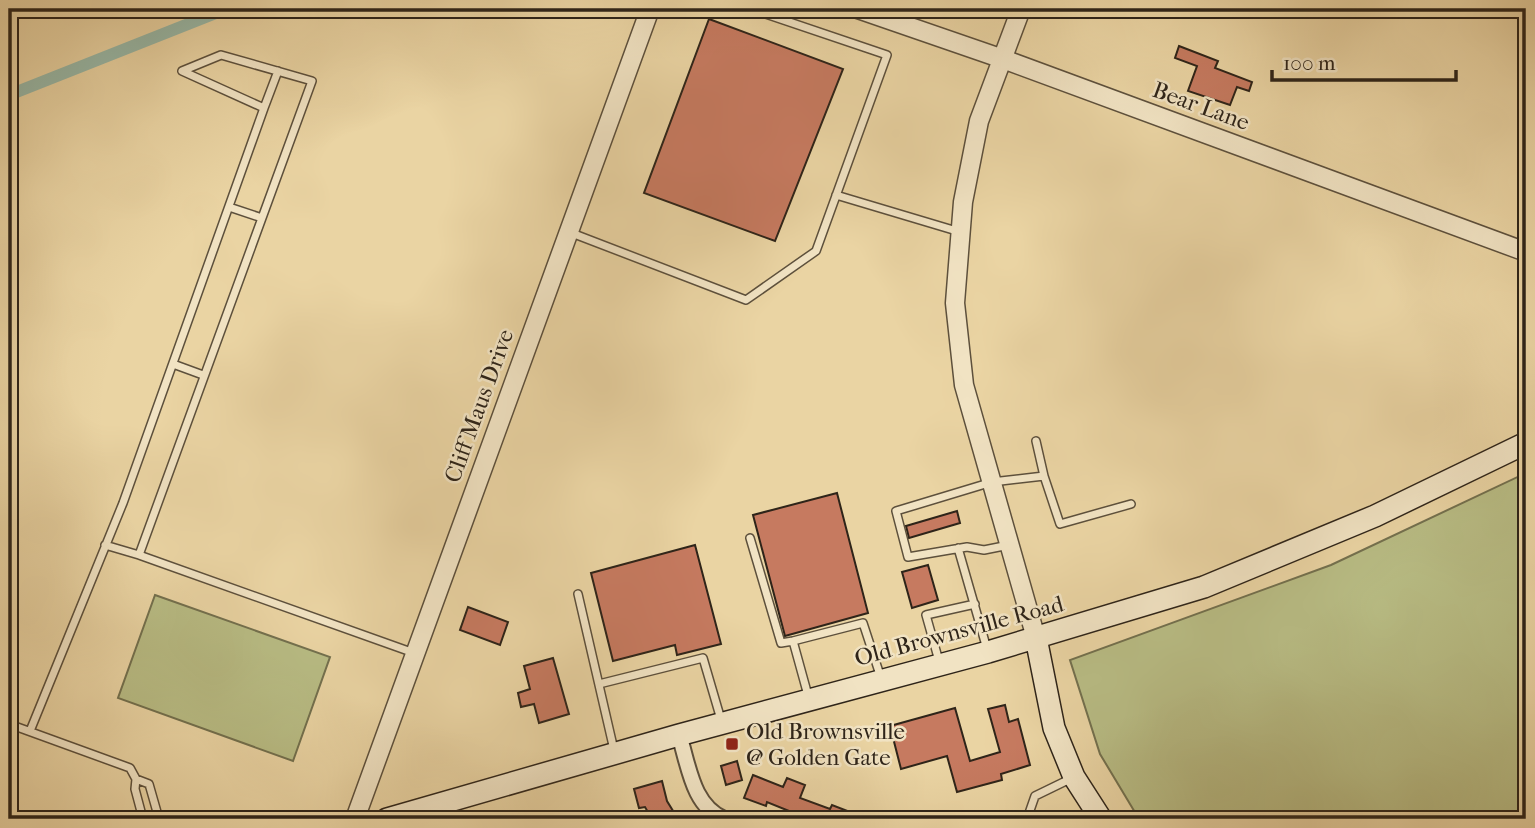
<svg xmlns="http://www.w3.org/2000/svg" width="1535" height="828" font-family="'IM FELL French Canon',serif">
  <rect width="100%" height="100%" fill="#ead4a3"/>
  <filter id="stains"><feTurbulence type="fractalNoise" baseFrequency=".00286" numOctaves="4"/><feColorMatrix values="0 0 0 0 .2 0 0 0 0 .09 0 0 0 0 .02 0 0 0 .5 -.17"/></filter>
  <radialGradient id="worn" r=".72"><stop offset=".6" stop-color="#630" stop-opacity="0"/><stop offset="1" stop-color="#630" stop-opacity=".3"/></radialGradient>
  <path fill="#b8bc84" stroke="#73704e" stroke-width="2" d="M1526,473V819H1139L1100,754L1070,660L1331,565Z
    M155,595L330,657L293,761L118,698Z"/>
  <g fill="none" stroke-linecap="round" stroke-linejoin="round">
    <path stroke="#98b8a7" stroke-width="12" d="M9,95L226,9"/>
  </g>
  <path fill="#c67a60" stroke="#2e2419" stroke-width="2" d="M709,19L843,69L775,241L644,193Z
    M1179,46L1218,61L1215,68L1252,82L1249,91L1237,87L1230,105L1188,91L1197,66L1175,58Z
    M837,493L868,613L785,636L753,515Z
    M957,511L960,523L909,538L906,526Z
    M695,545L721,644L677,655L675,645L613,661L591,573Z
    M928,565L938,600L912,608L902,572Z
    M468,607L508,622L500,645L460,630Z
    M553,658L569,714L539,723L534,704L521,707L518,693L530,689L524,666Z
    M1005,705L1009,722L1018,719L1030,765L1001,774L1002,780L957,792L947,756L901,769L890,726L955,708L970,761L1000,752L988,709Z
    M737,761L742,780L726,785L721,766Z
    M753,775L783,787L787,778L805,785L800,798L830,809L832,805L868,819H804L799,817V815L767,802L766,806L744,798Z
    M662,781L667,801L678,819H652L645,807L639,808L634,789Z"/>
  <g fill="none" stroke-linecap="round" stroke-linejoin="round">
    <defs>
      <path id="service" d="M264,108L278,71
        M836,195L960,232
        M229,207L262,218
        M569,232L746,300L816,251L887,55L751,9
        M173,364L203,375
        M1044,476L1060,524L1131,504
        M750,538L781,643L793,641
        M105,545L139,555
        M1009,545L984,550L967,547L908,557L896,511L992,482L1044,476L1036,441
        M958,548L987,649
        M578,594L614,750
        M939,661L926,615L975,604
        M599,684L703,658L722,723
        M809,699L793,641L863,623L881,678
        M9,724L130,768L136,779L135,789L143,819
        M30,731L123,503L264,108L182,71L221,55L312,81L139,555L414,653
        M136,779L149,784L159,819
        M1027,819L1035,796L1070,779"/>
      <path id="minor" d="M679,735C689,766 692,805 724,819"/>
      <path id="tertiary" d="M858,9L1003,59L1526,252
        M1021,9L979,121L963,202L955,303L964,385L1036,638
        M355,819L650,9"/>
      <path id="secondary" d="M1036,638L1054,728L1074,777L1101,819
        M387,819L679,735L988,652L1204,587L1375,516L1526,443"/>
    </defs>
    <use href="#service" stroke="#5d503c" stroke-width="10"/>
    <use href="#minor" stroke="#5d503c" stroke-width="18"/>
    <use href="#tertiary" stroke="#5d503c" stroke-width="21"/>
    <use href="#secondary" stroke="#2e2419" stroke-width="24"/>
    <use href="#service" stroke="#f1e3c3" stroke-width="7"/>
    <use href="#minor" stroke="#f1e3c3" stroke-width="14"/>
    <use href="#tertiary" stroke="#f1e3c3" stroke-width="18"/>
    <use href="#secondary" stroke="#f1e3c3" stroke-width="21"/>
  </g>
  <rect fill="#8f2418" stroke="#f1e3c3" stroke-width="2.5" x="725" y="737" width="14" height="14" rx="3.5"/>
  <g text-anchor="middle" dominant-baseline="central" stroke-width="5" stroke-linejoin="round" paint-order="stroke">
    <g font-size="23" fill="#2e2419" stroke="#f1e3c3">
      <text transform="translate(1201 106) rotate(20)">Bear Lane</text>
      <text transform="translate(479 406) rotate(-70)">Cliff Maus Drive</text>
      <text transform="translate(959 631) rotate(-15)">Old Brownsville Road</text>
    </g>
    <g font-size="23" fill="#2e2419" stroke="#f1e3c3" text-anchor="start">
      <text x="746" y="731">Old Brownsville<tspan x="746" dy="26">@ Golden Gate</tspan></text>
    </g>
  </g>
  <rect width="1535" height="828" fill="none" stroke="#ead4a3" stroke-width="35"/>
  <rect x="10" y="10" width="1514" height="807" fill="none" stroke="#2e2419" stroke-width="3.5"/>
  <rect x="18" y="18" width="1500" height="793" fill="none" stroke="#2e2419" stroke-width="2"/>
  <path d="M1272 70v10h184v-10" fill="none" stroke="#2e2419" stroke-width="3.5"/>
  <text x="1283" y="70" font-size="21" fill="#2e2419" stroke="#f1e3c3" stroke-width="5" paint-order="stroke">100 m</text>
  <rect width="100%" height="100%" filter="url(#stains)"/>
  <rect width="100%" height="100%" fill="url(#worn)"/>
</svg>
